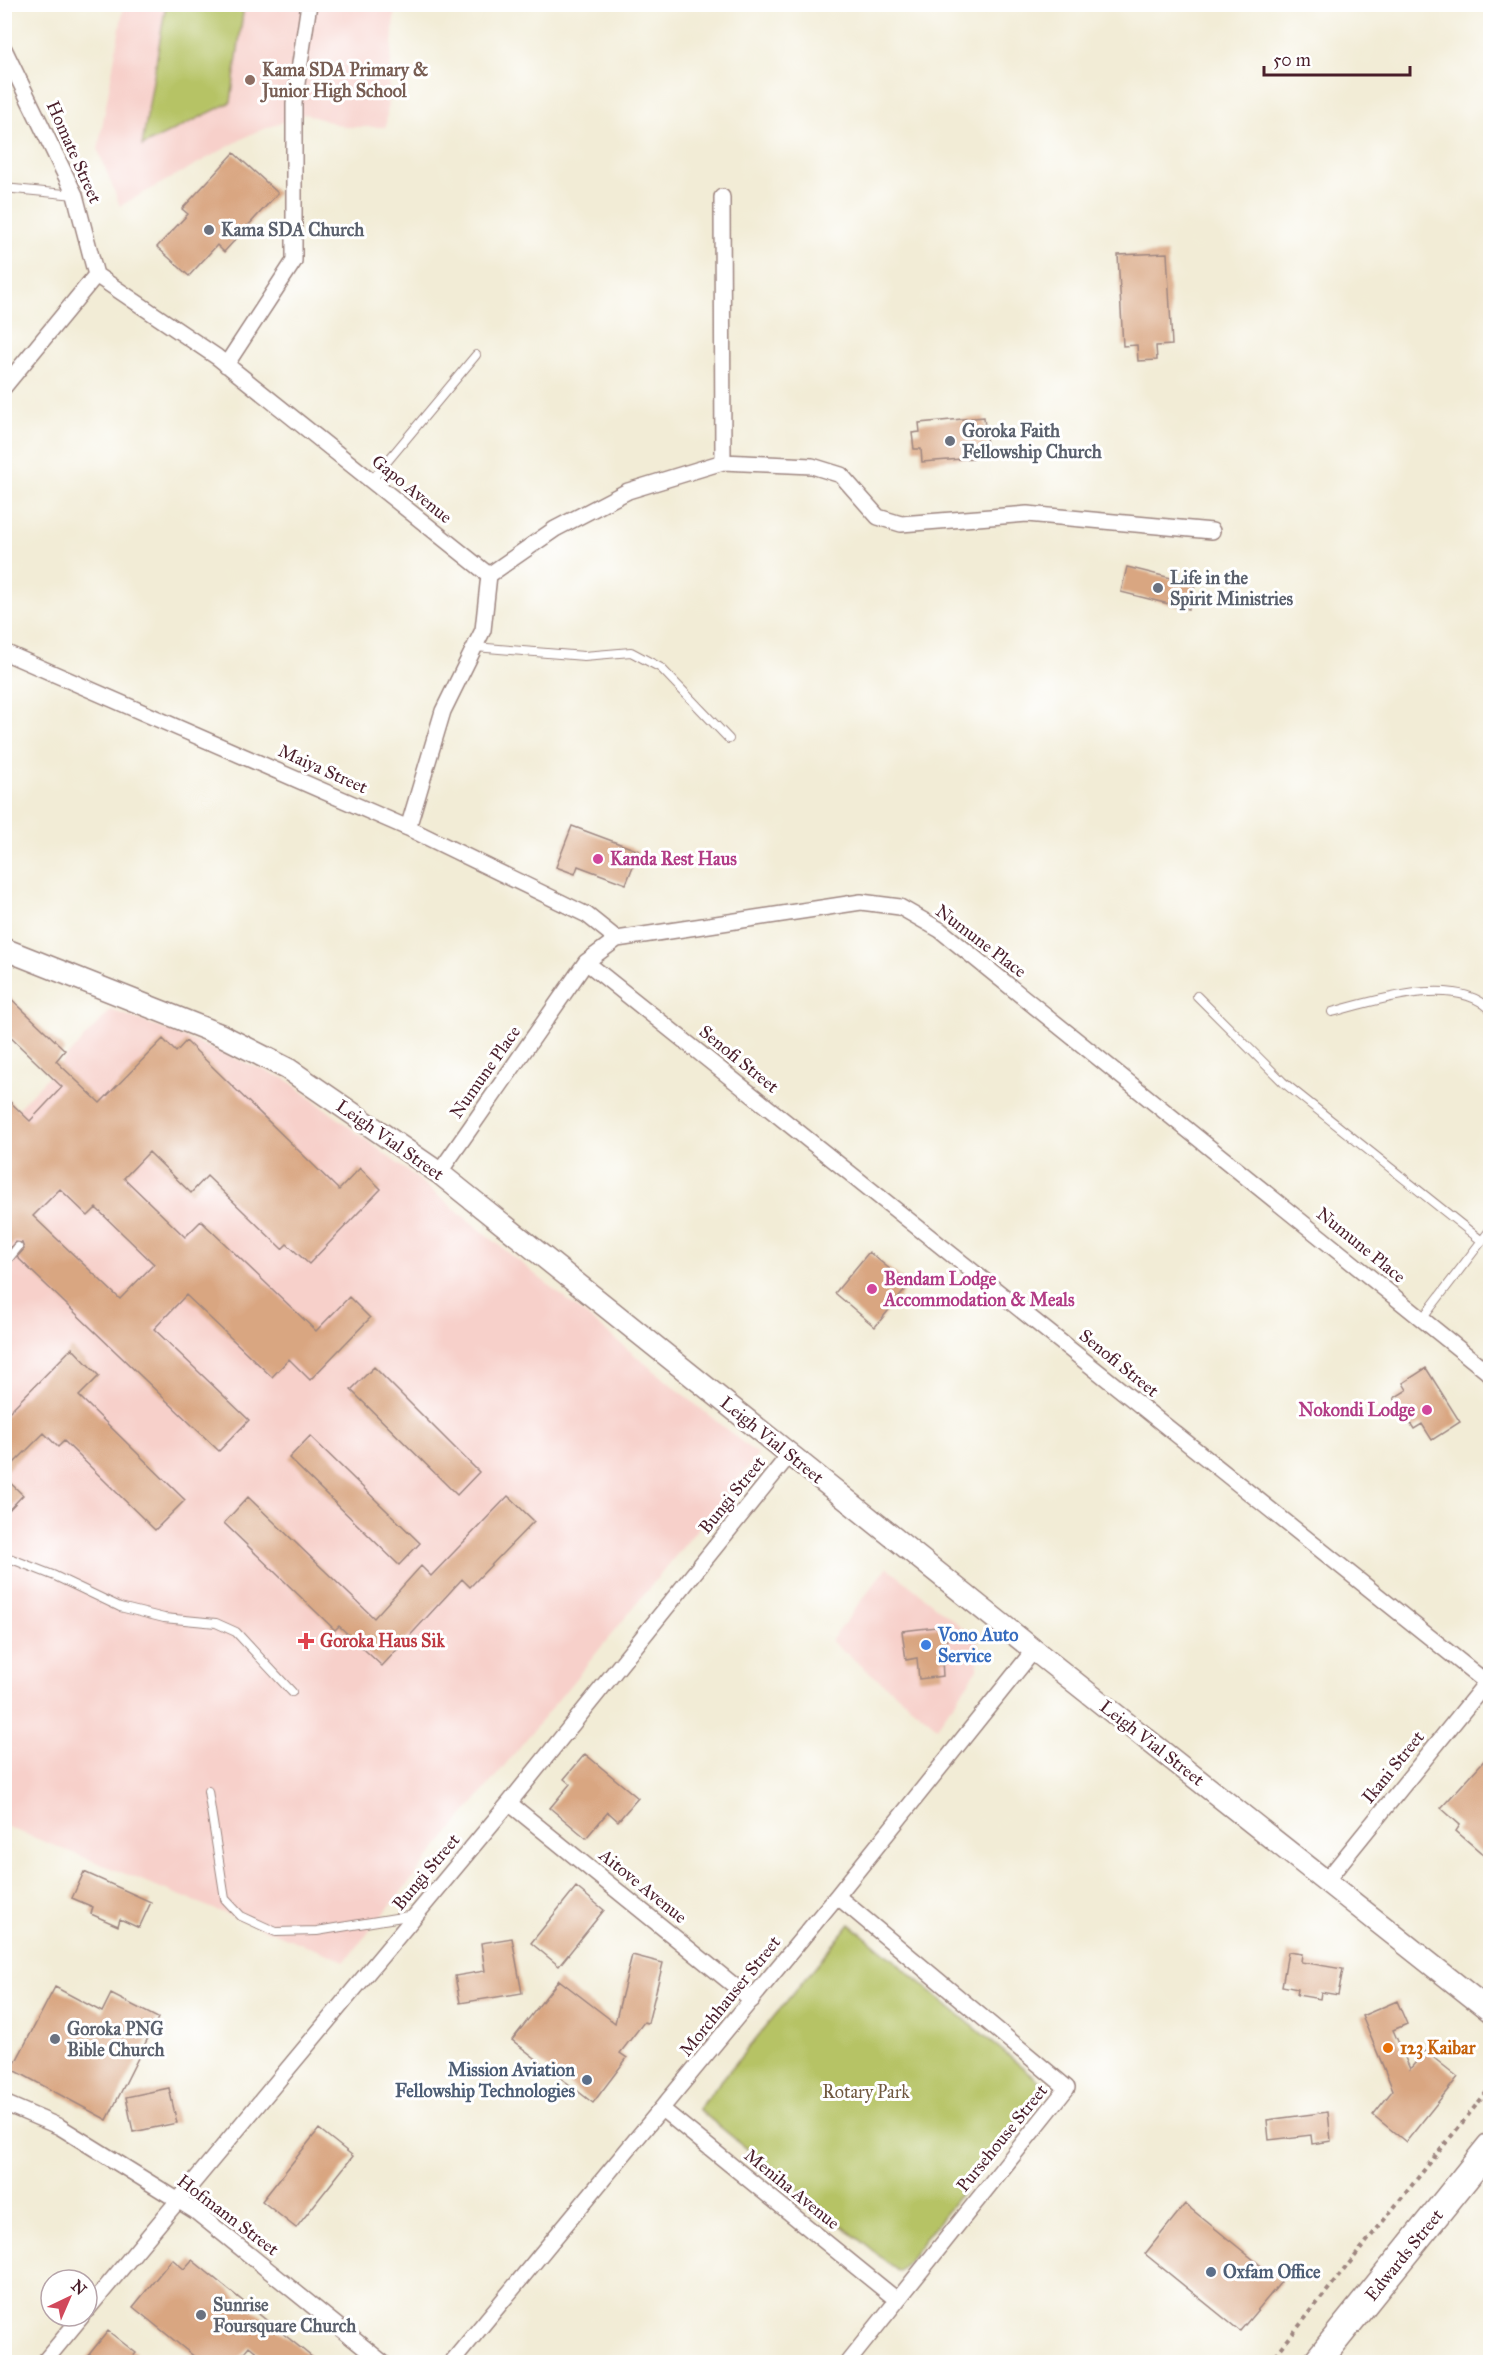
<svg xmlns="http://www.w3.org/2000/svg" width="1495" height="2367" font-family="'IM FELL Great Primer',serif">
  <rect width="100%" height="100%" fill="#fff"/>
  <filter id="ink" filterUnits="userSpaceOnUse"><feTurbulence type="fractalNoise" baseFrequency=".0167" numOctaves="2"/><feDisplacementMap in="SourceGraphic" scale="12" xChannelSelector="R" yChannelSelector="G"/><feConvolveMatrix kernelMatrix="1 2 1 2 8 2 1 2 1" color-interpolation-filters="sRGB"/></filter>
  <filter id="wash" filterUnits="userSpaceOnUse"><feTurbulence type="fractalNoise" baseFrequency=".008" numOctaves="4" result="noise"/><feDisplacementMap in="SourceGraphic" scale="24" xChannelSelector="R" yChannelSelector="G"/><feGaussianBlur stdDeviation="1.35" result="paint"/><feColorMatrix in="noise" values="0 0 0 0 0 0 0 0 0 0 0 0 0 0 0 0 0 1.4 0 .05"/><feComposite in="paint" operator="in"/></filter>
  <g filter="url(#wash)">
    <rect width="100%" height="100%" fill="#f2ecd6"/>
    <path fill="#f7d0ca" d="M124,5H395L386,127H345L305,114L253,133L120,206L98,150Z
      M111,1010L151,1024L286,1079L414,1176L758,1455L345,1961L5,1826L4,1123Z
      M887,1567L978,1640V1669L937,1727L831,1641Z"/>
    <path fill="#b6c365" stroke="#807148" stroke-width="1.5" d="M166,4L244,5L231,102L142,146Z
      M850,1924L1045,2086L899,2272L698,2109Z"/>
    <g id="blocks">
      <path fill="#d9a681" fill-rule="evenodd" d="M234,153L278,193L224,252L217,245L189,276L157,247L188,214L182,209Z
        M1167,253L1172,345L1156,346L1157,360L1138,361L1137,345L1123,346L1118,255Z
        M984,417L988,457L922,462L921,449H914L912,433L920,432L919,423Z
        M1127,567L1195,584L1189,609L1121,592Z
        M572,826L639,851L626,884L578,866L575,874L556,867Z
        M4,992L65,1050L56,1061L100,1103L163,1039L176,1052L186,1041L339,1190L360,1168L381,1189L309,1264L287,1244L282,1249L207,1176L191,1193L149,1152L124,1178L185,1237L201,1221L316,1331L349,1297L370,1318L310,1380L289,1359L272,1377L186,1295L154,1329L249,1420L219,1451L17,1257L24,1249L22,1243L15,1242L9,1249L4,1245V1096L30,1121L62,1087L4,1031ZM60,1189L88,1216L96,1208L154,1264L120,1299L33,1216Z
        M869,1252L909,1285L875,1327L835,1293Z
        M72,1348L99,1376L79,1396L185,1500L155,1530L64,1441L58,1447L44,1433L4,1473V1417Z
        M374,1367L479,1472L457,1495L351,1390Z
        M1426,1368L1460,1422L1432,1440L1422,1424L1414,1429L1394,1398L1407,1390L1403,1383Z
        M310,1436L420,1543L399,1565L289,1458Z
        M4,1477L23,1495L4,1515Z
        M508,1496L534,1521L470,1587L462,1579L382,1666L339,1626L335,1630L224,1523L248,1497L374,1618L421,1566L431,1576Z
        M945,1626L949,1659L942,1660L943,1676L919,1679L917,1658L906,1660L902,1631Z
        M1491,1753V1861L1456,1831L1460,1825L1441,1808Z
        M585,1754L638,1798L618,1821L608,1812L586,1838L550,1808L570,1784L564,1779Z
        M84,1872L151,1902L139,1928L120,1919L118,1926L91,1914L93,1907L72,1898Z
        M576,1887L604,1910L559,1966L531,1943Z
        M512,1938L522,1993L460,2003L455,1976L485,1971L481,1943Z
        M1288,1952L1302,1954L1301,1962L1343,1969L1338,1995L1321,1992L1320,1999L1297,1995L1298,1989L1282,1986Z
        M632,1955L663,1963L648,2023L644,2022L620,2053L627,2058L593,2103L512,2040L559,1980L615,2023Z
        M55,1987L102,2012L111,1994L158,2018L107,2120L12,2069Z
        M1397,2001L1407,2024L1393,2030L1410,2069L1425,2051L1458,2077L1406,2142L1373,2115L1393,2090L1362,2016Z
        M169,2088L177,2123L133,2132L126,2097Z
        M1328,2112L1331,2141L1312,2144L1311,2135L1269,2140L1267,2120Z
        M319,2129L353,2156L296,2228L262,2201Z
        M1185,2204L1281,2282L1240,2331L1145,2254Z
        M172,2259L184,2269L192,2260L318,2362H269L249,2346L236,2362H201L133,2307Z
        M108,2331L136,2353L128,2362H83Z"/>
    </g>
  </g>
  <g filter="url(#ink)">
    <use href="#blocks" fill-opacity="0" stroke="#9e8680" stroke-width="1.5"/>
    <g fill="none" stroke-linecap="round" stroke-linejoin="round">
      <defs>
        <path id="lane" d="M4,188L75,195
          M371,481L476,355
          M475,647L584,656L631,652L661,668L729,739
          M1197,996L1283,1082L1482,1241
          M1332,1012C1374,1001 1455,974 1490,1009
          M4,1264L18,1247
          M1422,1319L1490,1230
          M4,1556L55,1576L120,1607L164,1618L216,1623L236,1632L292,1692
          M208,1791L225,1899L241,1916L276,1932L317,1931L414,1915"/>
        <path id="street" d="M4,49L75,195L96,275L4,387
          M722,197L723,462
          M96,275L217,357L489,575L483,630L443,711L408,828
          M226,365L294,261V103L309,4
          M489,575L555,529L628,491L723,462L812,466L841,475L878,517L901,524L1027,514L1212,531
          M4,652L408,828L587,915L617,939
          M586,962L1487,1683
          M439,1173L586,962L617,939L861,902L900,907L940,930L1490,1374
          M509,1803L752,2000
          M1326,1881L1490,1678
          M837,1896L1067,2088L848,2362
          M4,2103L60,2127L195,2211L382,2362
          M662,2109L897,2300
          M87,2310L509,1803L790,1454
          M44,2362L82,2316
          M452,2362L837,1896L1034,1650"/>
        <path id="secondary" d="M4,949L221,1035L288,1069L439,1173L1034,1650L1490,2011"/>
        <path id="highway" d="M1317,2362L1490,2147"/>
      </defs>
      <use href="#lane" stroke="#9e8680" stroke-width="10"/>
      <use href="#street" stroke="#9e8680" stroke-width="18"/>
      <use href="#secondary" stroke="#9e8680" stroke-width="24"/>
      <use href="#highway" stroke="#9e8680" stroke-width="30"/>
      <path stroke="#9e8680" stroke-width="4" stroke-dasharray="4.5 4.5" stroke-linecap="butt" d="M1270,2362L1490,2088"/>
      <use href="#lane" stroke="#fff" stroke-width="8"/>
      <use href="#street" stroke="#fff" stroke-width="15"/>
      <use href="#secondary" stroke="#fff" stroke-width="21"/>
      <use href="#highway" stroke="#fff" stroke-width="27"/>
    </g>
  </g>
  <circle fill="#8d6e63" stroke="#fff" stroke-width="2" cx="250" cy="80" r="6"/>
  <g fill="#6b7280" stroke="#fff" stroke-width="2">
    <circle cx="209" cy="230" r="6"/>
    <circle cx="950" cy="441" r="6"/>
    <circle cx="1158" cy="588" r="6"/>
    <circle cx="55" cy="2039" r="6"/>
    <circle cx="201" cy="2315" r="6"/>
  </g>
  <g fill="#d1479c" stroke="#fff" stroke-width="2">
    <circle cx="598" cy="859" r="6"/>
    <circle cx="872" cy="1289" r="6"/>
    <circle cx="1427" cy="1410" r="6"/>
  </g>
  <path fill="#e0444e" stroke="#fff" stroke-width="2" d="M303 1632h6v6h6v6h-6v6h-6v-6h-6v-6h6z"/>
  <circle fill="#3f7fe0" stroke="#fff" stroke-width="2" cx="926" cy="1645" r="6"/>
  <circle fill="#e8710a" stroke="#fff" stroke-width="2" cx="1388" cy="2048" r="6"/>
  <g fill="#5c6f8a" stroke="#fff" stroke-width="2">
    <circle cx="587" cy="2080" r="6"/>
    <circle cx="1211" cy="2272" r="6"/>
  </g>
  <g text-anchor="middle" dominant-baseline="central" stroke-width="6" stroke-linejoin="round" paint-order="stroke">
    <g font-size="18" font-weight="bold" fill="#785e54" stroke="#fff" text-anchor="start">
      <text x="262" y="70">Kama SDA Primary &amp;<tspan x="262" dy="21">Junior High School</tspan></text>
    </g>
    <g font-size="18" fill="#4a1f2b" stroke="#fff">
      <text transform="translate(74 152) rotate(66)">Homate Street</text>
      <text transform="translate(412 489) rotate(39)">Gapo Avenue</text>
      <text transform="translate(323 769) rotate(24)">Maiya Street</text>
      <text transform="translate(981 941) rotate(37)">Numune Place</text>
      <text transform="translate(739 1059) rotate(39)">Senofi Street</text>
      <text transform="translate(485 1072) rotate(-55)">Numune Place</text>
      <text transform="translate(390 1140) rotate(35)">Leigh Vial Street</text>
      <text transform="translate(1361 1245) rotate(39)">Numune Place</text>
      <text transform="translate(1119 1363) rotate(39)">Senofi Street</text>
      <text transform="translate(772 1440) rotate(39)">Leigh Vial Street</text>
      <text transform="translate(732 1495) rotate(-51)">Bungi Street</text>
      <text transform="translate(1152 1743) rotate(38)">Leigh Vial Street</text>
      <text transform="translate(1393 1767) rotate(-51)">Ikani Street</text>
      <text transform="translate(426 1872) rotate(-50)">Bungi Street</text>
      <text transform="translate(643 1886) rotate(39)">Aitove Avenue</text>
      <text transform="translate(730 1996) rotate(-51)">Morchhauser Street</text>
      <text transform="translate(1002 2138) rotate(-51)">Pursehouse Street</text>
      <text transform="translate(792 2189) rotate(39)">Meniha Avenue</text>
      <text transform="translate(228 2215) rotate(37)">Hofmann Street</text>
      <text transform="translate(1404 2255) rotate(-51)">Edwards Street</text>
    </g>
    <g font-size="18" font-weight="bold" fill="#5b616d" stroke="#fff" text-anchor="start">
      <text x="221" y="230">Kama SDA Church</text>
      <text x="962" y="431">Goroka Faith<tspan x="962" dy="21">Fellowship Church</tspan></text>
      <text x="1170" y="578">Life in the<tspan x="1170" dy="21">Spirit Ministries</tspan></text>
      <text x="67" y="2029">Goroka PNG<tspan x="67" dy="21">Bible Church</tspan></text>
      <text x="213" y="2305">Sunrise<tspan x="213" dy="21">Foursquare Church</tspan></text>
    </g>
    <g font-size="18" font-weight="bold" fill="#b23c85" stroke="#fff" text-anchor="start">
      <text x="610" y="859">Kanda Rest Haus</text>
      <text x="884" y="1279">Bendam Lodge<tspan x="884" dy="21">Accommodation &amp; Meals</tspan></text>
      <text x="1415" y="1410" text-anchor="end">Nokondi Lodge</text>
    </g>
    <g font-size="18" font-weight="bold" fill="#366cbe" stroke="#fff" text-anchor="start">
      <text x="938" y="1635">Vono Auto<tspan x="938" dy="21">Service</tspan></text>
    </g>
    <g font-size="18" font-weight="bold" fill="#be3a42" stroke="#fff" text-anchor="start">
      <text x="320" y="1641">Goroka Haus Sik</text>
    </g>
    <g font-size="18" font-weight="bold" fill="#c56008" stroke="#fff" text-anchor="start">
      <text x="1400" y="2048">123 Kaibar</text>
    </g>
    <g font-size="18" font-weight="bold" fill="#4e5e75" stroke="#fff" text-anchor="end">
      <text x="575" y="2070">Mission Aviation<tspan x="575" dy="21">Fellowship Technologies</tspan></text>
      <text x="1223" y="2272" text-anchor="start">Oxfam Office</text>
    </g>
    <g font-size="18" fill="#70583f" stroke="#fff">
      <text x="866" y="2092">Rotary Park</text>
    </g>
  </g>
  <rect width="1495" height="2367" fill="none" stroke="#fff" stroke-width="24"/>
  <g transform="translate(69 2298) rotate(44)"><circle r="28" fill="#ffffff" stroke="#b7a5aa" stroke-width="1.5"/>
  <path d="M0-4.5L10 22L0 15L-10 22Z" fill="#d1495b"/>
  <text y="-9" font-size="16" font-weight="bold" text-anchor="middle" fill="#4a1f2b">N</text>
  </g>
  <path d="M1264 66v9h146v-9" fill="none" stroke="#4a1f2b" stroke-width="3"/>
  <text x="1273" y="66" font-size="18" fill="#4a1f2b" stroke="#ffffff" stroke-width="4.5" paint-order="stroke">50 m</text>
</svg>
